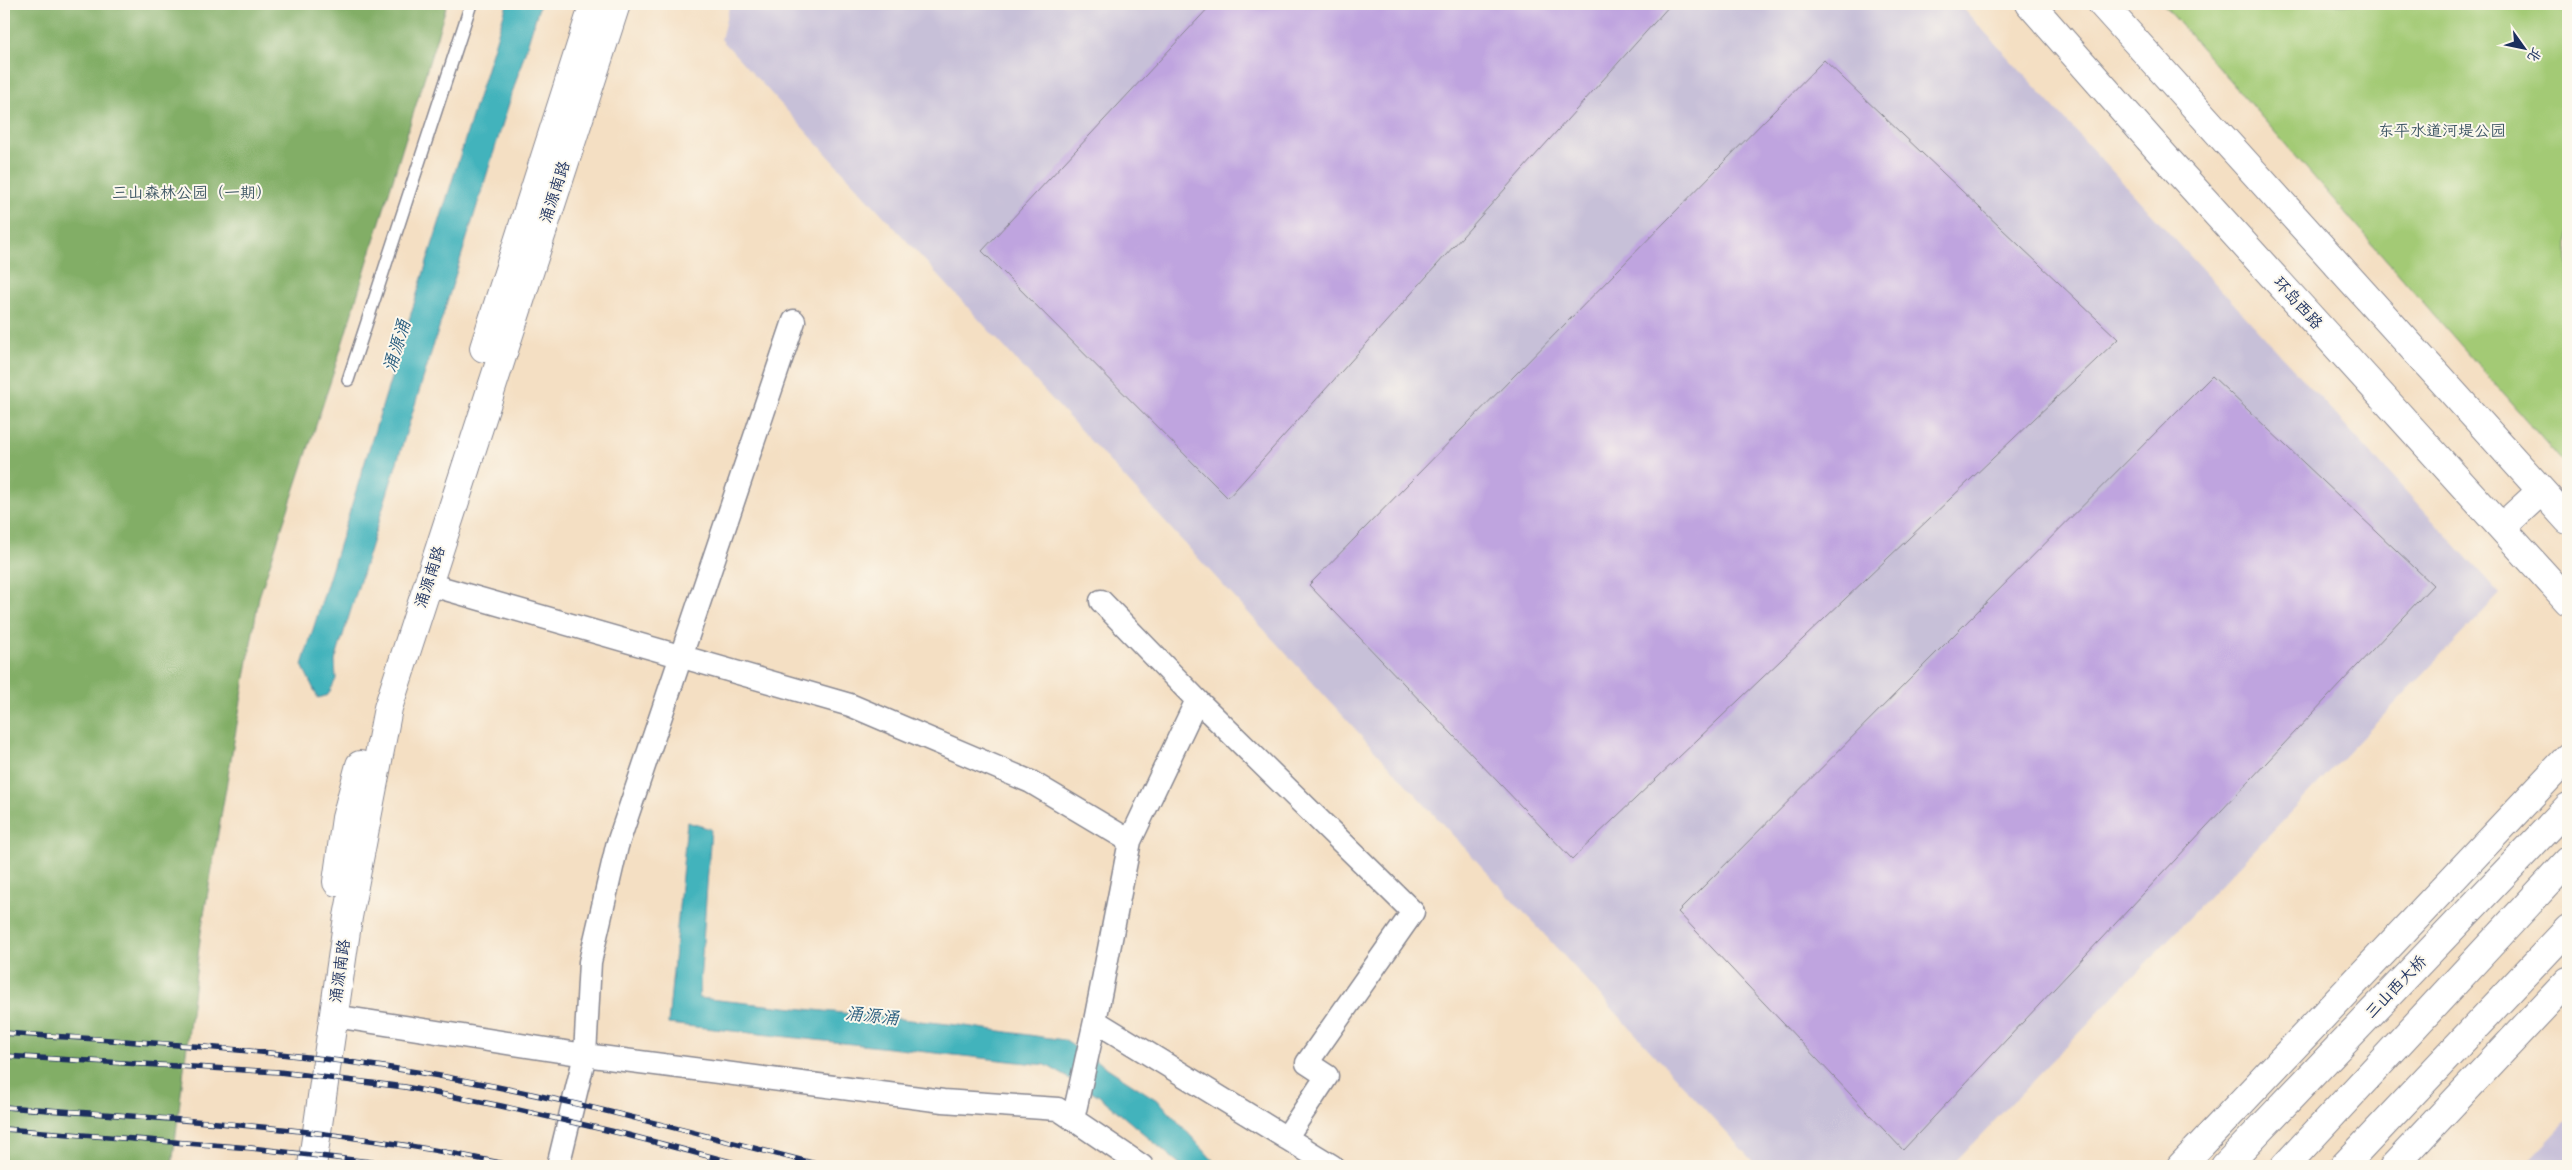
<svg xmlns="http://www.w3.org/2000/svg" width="2572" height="1170" font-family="'Comic Neue','LXGW WenKai TC',sans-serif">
  <rect width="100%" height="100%" fill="#fbf7ec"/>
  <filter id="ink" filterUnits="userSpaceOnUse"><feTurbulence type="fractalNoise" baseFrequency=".02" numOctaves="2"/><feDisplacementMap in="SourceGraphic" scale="10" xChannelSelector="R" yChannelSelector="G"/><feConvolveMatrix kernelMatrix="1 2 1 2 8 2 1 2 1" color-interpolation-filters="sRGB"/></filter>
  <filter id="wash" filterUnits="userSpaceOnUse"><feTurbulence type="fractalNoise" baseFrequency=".0096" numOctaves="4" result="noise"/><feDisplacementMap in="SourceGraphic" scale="20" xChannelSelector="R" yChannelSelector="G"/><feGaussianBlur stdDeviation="1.12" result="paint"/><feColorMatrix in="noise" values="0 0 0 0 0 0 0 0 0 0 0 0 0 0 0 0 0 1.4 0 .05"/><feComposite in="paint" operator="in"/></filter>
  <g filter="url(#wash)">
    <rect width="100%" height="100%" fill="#f4dfc3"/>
    <path fill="#c7c0d8" d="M730,4H1959L2500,594L1951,1166H1757L721,39Z
      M2568,1120V1166H2524Z"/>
    <path fill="#a3ca74" stroke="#5f7c69" d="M2163,4H2568V468Z"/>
    <path fill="#82ae66" stroke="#4e6e62" d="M4,4H447L334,371L259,597L201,932L172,1166H4Z"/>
    <path fill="#43b3bc" stroke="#2f718d" d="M507,4H540L335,661L336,679L328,695L318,698L302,665Z
      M687,822L711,829L699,998L958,1025L1064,1040L1160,1102L1218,1166H1182L1098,1095L1046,1065L668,1024Z"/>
    <g id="blocks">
      <path fill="#bfa4df" d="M1212,4H1671L1228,498L982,251Z
        M1824,60L2118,339L1572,859L1309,585Z
        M2212,376L2433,585L1903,1150L1678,912Z"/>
    </g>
  </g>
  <g filter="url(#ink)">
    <use href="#blocks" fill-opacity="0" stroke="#888790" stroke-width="1"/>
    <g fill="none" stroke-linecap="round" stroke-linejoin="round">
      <defs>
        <path id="service" d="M348,380L471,4"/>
        <path id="minor" d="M428,584L850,705L1031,782L1130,841
          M1101,601L1197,700L1413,912L1307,1063L1327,1076L1286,1138
          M334,1016L585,1055L943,1101L1058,1109L1142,1166
          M1095,1021L1332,1166
          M1073,1119L1095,1021L1130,841L1197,700
          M558,1166L585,1055L590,962L617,846L794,321"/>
        <path id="secondary" d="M2030,4L2165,157L2568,601
          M2102,4L2568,520
          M484,348L594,4
          M2502,527L2541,491
          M337,882L346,818L360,765
          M312,1166L348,917L388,708L616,4
          M2181,1166L2568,757
          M2225,1166L2568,807
          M2285,1166L2568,861
          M2344,1166L2568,929
          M2394,1166L2568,981"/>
      </defs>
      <use href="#service" stroke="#888790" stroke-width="14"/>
      <use href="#minor" stroke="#888790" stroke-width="25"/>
      <use href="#secondary" stroke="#888790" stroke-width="30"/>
      <path stroke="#888790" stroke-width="3" stroke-dasharray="1 4" stroke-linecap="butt" d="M2561,4L2568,12"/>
      <use href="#service" stroke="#fff" stroke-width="11"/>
      <use href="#minor" stroke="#fff" stroke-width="22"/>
      <use href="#secondary" stroke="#fff" stroke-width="28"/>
      <defs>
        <path id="rail" d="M4,1033C133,1041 263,1049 391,1068C538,1090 681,1130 824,1166
          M4,1056L279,1072L405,1087L501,1106L624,1134L746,1166
          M4,1107C174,1119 346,1128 513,1166
          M4,1129L251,1148L404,1166"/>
      </defs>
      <use href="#rail" stroke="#1b2f5e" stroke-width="5.5"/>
      <use href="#rail" stroke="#fbf7ec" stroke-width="4" stroke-dasharray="11" stroke-linecap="butt"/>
    </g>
  </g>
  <g text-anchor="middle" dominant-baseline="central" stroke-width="4" stroke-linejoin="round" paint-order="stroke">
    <g font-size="16" fill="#3d5664" stroke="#fbf7ec">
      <text x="2442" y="131">东平水道河堤公园</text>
      <text x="192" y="193">三山森林公园（一期）</text>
    </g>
    <g font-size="16" fill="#1b2f5e" stroke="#fbf7ec">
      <text transform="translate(555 192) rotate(-72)">涌源南路</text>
      <text transform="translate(2298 303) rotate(48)">环岛西路</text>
      <text transform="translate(430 577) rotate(-72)">涌源南路</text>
      <text transform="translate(340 971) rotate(-82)">涌源南路</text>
      <text transform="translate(2396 987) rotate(-46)">三山西大桥</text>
    </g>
    <g font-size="18" font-style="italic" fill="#295d7f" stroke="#fbf7ec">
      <text transform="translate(397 346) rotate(-73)">涌源涌</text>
      <text transform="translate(872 1016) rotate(6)">涌源涌</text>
    </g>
  </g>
  <rect width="2572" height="1170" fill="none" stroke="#fbf7ec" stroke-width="20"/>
  <g transform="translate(2524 48) rotate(123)" stroke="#fbf7ec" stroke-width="4" paint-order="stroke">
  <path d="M0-4L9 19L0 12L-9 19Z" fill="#1b2f5e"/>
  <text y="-8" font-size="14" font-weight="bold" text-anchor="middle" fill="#1b2f5e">北</text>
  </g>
</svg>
